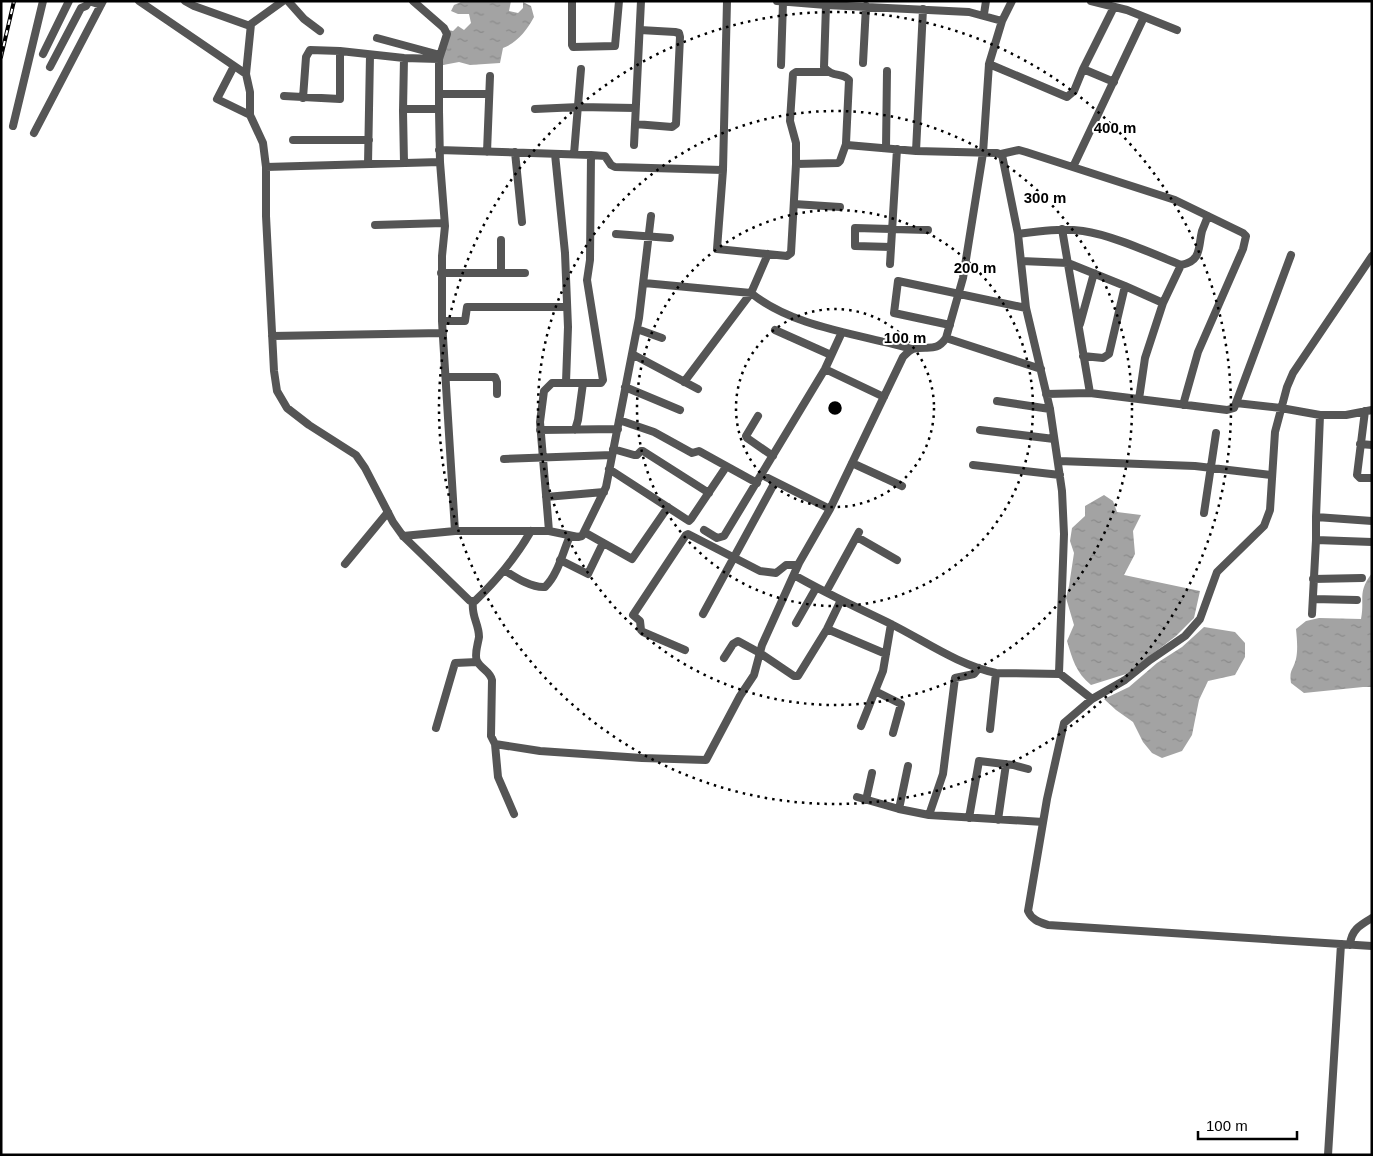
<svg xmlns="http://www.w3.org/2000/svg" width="1373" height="1156" font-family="Helvetica,sans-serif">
  <defs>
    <pattern id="water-ripples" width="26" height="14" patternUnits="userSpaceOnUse" patternTransform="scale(1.25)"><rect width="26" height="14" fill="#a3a3a3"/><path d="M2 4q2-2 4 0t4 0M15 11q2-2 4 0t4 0" fill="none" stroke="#8b8b8b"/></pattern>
  </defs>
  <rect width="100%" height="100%" fill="#fff"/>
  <path fill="url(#water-ripples)" d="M463,1H511L509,11L518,13L523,8V2L531,6L534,17C527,30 517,43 503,48L500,63L470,65L459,62L443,65L438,63L444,36L439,28L453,31L458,26L464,30L471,23L469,14H458L451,11L454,5Z
    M1104,495L1113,501L1117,512L1141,515L1133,531L1135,554L1124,575L1200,591L1194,618L1176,636L1126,674L1091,685C1076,673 1072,658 1067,641L1074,625L1066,598L1069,586L1074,553L1070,541L1072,528L1085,516V506Z
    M1372,573V687H1363L1304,693L1291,683C1289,669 1293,671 1296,659C1298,649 1297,640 1296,629L1306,621L1319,618L1361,619C1365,598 1357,593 1372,573Z
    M1204,627L1235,632L1245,643V657L1235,675L1208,681L1199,700L1192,735L1182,751L1162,758L1152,753L1143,742L1133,722L1116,710L1104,699L1129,687L1157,663L1182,647Z"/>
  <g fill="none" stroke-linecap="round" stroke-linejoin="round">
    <path stroke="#555" stroke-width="8" d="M139,1L246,74L250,92V115L263,143L266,167V216L274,371L277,391L287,408L309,425L356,455L365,468L393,522L403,536L470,601H475C497,580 516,557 531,531
      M185,1L194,6L250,26
      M288,1L304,19L320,31
      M413,1L444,28L447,34L439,59V111L440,162L445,226L442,256V321L455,531
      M572,1V45L573,47L615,46L619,1
      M727,1L723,170L717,249L787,256L791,253L796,164V143L790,121L793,74L796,72H829
      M777,1L826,5L824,67C832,78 843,72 849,80L846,143L847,145L916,151L997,153L1002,155L1018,234L1026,308L1050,409L1062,491L1064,534L1059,673L1092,699
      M1091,1L1127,10L1177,30
      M826,5L969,12L1002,21
      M984,14L986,1
      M377,38L440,55
      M43,54L69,1
      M404,58L403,111L404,163
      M863,63L866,6
      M989,64L1067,97L1074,91L1083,69
      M781,65L783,2
      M234,66L217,99L250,115
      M50,67L81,8L86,6L89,1L101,5
      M246,74L251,24L283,1
      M1114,82L1083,69L1114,7
      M439,94H489
      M284,96L340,99V51
      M303,98L306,57L310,50L340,51L404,58L439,59
      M403,109H439
      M535,109L579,107L635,108
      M635,124L672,127L676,124L680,37L679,33L675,32L640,30
      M13,126L43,1
      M34,133L103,1
      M293,140H369
      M634,145L641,1
      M886,148L887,71
      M439,150L591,155L605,156L611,165L615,167L723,170
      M916,151L923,9
      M487,152L490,76
      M515,152L522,222
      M555,154L565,253L568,327L566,382
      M574,154L581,69
      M1001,154L1019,150L1026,152L1175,200L1243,233L1246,236L1243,249L1198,352L1183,405
      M368,164L370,55
      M796,164L838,163L840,161L846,144
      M266,167L440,162
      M1073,167L1144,17
      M794,204L840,207
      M375,225L444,223
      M1062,229L1090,393
      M616,234L670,238
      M1018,234C1040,231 1061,228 1083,231C1112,235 1153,254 1181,265L1163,303L1145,358L1139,399
      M891,247L855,246V228L928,230
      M1372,256L1293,373L1287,387L1275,432L1270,510L1264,526L1217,572L1200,619L1185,636L1150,660L1125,680L1092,699L1064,723L1047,799L1028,911C1032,920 1039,922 1048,925L1372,946
      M1021,261L1068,263L1125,286L1163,303
      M890,264L897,149
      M1181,265C1202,261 1198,247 1202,231C1204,226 1206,221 1208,216
      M501,272V240
      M441,273H525
      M644,283L751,293C794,328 860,334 912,349
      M442,321H465L467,307H567
      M1080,324L1094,273
      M950,325L894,313L898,281L1026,308
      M637,329L662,338
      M775,330L831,355
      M272,336L443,333
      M946,338L1041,369
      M632,354L698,389
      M1083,356L1103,358L1109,354L1125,286
      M825,369L884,397
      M446,377H495L497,382V394
      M684,382L751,293L768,254
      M625,387L680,410
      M1046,394L1090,393L1227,410L1234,408L1236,403L1281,408L1320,415H1346L1372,410
      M997,401L1050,409
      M1236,403L1291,255
      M1365,411L1357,475L1360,478H1372
      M1320,415L1316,517L1372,521
      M758,416L746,436L747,438L773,456
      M619,420L654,432L692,453L699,451L757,483
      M540,430L618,429
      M575,430L578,420L583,383
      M980,430L1054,439
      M1360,444L1372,445
      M613,449L634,455H637L641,451H643L709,493
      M504,459L612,455
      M1059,461L1195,466L1271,475
      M852,463L902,486
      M973,465L1060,475
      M609,469L689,521L691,519L726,467
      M762,475L830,509
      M546,497L604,492
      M1204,513L1216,433
      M1316,517V540
      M704,530L717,538L724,536L825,369L842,332
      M549,531L540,422L544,391L552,383H601L603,380L587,280L590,260L591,155
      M584,532L632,559L668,507
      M403,536L455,531H549L578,537L582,536L606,487L639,318L651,216
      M857,537L897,560
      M560,560L588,574L603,543
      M345,564L388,512
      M504,570C515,577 531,588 545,587C558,575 563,551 570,536
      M794,575C825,593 858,608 891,624C925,641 958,665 996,673L1060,674
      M1313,579L1362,578
      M826,592L859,532
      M1313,599L1357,600
      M473,602C471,616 479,624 479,637C478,644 474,655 477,661C481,669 490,671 492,680L491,736L495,744L540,751L642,758L706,760L740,696L754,675L762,645L799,563L830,509L903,357C906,354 910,350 913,349C928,345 936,353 946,338L963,278L983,153L989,64L1002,21L1012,1
      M703,614L775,482
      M1312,614L1316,540L1372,542
      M796,623L816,588
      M827,629L886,654
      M685,650L643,632L641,630L640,621L633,615L686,535L688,534L760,571L776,573L786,565H798
      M724,658L733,644L738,641L760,653L794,676H798L827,629L841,600
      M875,691L901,704L893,733
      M861,726L883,671L891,624
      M436,728L455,663L477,662
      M990,729L996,673
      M495,744L498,777L514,814
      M857,797L899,809L929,815L1043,822
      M866,800L872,773
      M899,809L908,766
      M929,815L943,774L955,678L974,674L979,668
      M969,818L979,761L1013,765L1028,769
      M998,820L1006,764
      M1350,945C1351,930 1360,925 1372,918
      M1328,1155L1341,944"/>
    <defs>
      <path id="rail" d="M1,57L14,1"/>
    </defs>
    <use href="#rail" stroke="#000" stroke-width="4"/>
    <use href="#rail" stroke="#fff" stroke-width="2" stroke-dasharray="5.5" stroke-linecap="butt"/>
  </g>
  <g fill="none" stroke="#000" stroke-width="2.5" stroke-dasharray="2.5 5">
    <circle cx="835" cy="408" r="99"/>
    <circle cx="835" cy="408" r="198"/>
    <circle cx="835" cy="408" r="297"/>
    <circle cx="835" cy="408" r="396"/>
  </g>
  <circle cx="835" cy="408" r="8" fill="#000" stroke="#fff" stroke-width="2.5"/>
  <g font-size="15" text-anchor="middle" font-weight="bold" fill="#000" stroke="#fff" stroke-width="4" stroke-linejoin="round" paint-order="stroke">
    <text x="1115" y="133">400 m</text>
    <text x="1045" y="203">300 m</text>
    <text x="975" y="273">200 m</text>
    <text x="905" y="343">100 m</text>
  </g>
  <rect width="1373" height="1156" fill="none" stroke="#000000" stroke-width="5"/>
  <path d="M1198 1131v8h99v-8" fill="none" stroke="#000000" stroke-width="2.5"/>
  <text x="1206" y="1131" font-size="15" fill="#000000" stroke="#ffffff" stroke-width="4" paint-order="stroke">100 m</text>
</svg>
